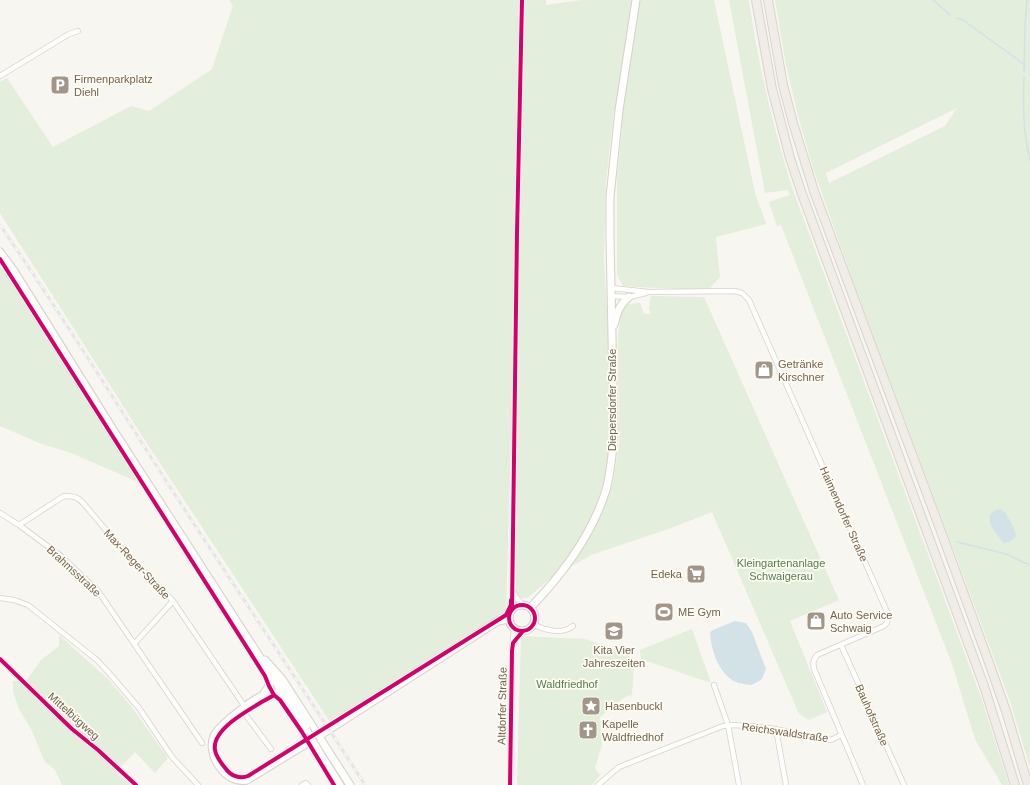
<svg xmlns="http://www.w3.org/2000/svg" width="1030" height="785" font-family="Arial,sans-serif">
  <rect width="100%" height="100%" fill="#f8f6f0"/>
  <path fill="#e3eedc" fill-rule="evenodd" d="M229,0H519L518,88H522L524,0H546V5L581,0H714L755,193L766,224L716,237L720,277L709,289L692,290L623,286L617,274V178L622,128L614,110L606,181L604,258L610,366L611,439L606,474L592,519L584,533L555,574L528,598H516V431H511L506,614L330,722L148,445L0,213V82L7,78L53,147L131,106L149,111L212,69L233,6Z
    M729,0H749C758,64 773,128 793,190L982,700L1009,785H1002L975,739L952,664L781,225L777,226L769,202L790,195L788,190L765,193Z
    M775,0H1030V768L1010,701L853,281L813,168L798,116L786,65ZM957,108L945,126L829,183L826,173Z
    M0,267L8,275L138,482L71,453L39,443L0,426Z
    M651,296L704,297L839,600L790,621L827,712L809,720L799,714L712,512L671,528L591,555L569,568L592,532L613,483L619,444L618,333L622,310L627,304L640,303L644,314H651L649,309Z
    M692,629L711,683L641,659L640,650Z
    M59,635L108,679L131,706L168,758L155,773L135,752L116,772L130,785H62L55,770L45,762L31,729L19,709L13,692V681H26L41,660L59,646Z
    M521,636L585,639L628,654L634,665L632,695L625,697L600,717L602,745L595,768L600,775L592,785H517Z"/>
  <path fill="#d2e2e7" d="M1001,509C1006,512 1016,530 1016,536C1012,540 1010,543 1004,543C995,534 978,512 1001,509Z
    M735,621L746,623L752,632L766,669L762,679C759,681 754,684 751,685C749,685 746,684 744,684C722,682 711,653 710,632L713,630Z"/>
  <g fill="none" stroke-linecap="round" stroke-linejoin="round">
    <path stroke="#d2e2e7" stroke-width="1.5" d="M933,0L950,15
      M957,18L963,20L1025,65
      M1024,72L1025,23L1027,0
      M1024,77C1023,106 1023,132 1030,160
      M957,542L1006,554L1030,565"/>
    <defs>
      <path id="street" d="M0,76L69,34L78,31
        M611,288L649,292L735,291L742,293L749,300L888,614L887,623L884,626L817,655C813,660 813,663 814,669L863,785
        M611,296L629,297L646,293
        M0,513L19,525L64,496C74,496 78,497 84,504L127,555L154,581L173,601L245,707
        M19,525L61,556L98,591L202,743
        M513,592L516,597L523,605
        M0,598L14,600L28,605L98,661L109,673L139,708L172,757L198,785
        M512,609V591
        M533,624C544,630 562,635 573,626
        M135,643L173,601
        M513,643L523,631
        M841,645L904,785
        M0,659L72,729L98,750L136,785
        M714,685L728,725L739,785
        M242,710L271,749
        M776,729L786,785
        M302,785L306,783L308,785
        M510,785L512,651L514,628
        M598,785L619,767L723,726L733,725L764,727L831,740L841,735"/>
      <path id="secondary" d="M0,252L14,271L112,428L306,729
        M614,325C617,313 619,305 629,297
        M509 618a13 13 0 1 1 26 0a13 13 0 1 1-26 0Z
        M530,608C562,575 592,535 606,490C611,472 612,454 614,435L610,237V197L619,110L636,0
        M265,660L282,679L350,785
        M282,693C276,693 270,693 264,695C253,699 218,726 214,736C206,755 226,785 247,780L319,736L498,621L509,619
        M263,695L269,686L271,675
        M318,750L340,785"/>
      <path id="highway" d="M756,0L772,89L790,158L802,194L984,686L1015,785
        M768,0L783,85L793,123L814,191L943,537L988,660L1006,711L1028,785"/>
    </defs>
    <use href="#street" stroke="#d6d2cc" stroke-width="6"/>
    <use href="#secondary" stroke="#d5d1cb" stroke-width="9"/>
    <use href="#highway" stroke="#d9d3cd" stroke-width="10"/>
    <use href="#street" stroke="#fefefd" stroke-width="4.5"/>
    <use href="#secondary" stroke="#fefefd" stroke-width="7"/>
    <use href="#highway" stroke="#f0ece8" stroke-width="8"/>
    <defs>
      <path id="rail" d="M0,225C63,316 121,411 181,504C242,598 305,691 365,785"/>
    </defs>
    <use href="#rail" stroke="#e6e4e6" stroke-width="3"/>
    <use href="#rail" stroke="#fdfbf2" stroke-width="1.5" stroke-dasharray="4.5" stroke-linecap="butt"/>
    <defs>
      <path id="secondary-bridge" d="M306,729L318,750"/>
    </defs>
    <use href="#secondary-bridge" stroke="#d5d1cb" stroke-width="9" stroke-linecap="butt"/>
    <use href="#secondary-bridge" stroke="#fefefd" stroke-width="7"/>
    <defs>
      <path id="cycleway" d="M0,259L265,676L269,686L274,695L280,700L302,732L334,785
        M509 618a13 13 0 1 1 26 0a13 13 0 1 1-26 0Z
        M512,609L517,233L522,0
        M0,659L72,729L98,750L136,785
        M274,695C258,705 211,727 215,750C216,757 221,763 226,769C231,776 240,779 248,776L506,615L511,605V600
        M510,785L512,651L513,643L523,631"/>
    </defs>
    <use href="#cycleway" stroke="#fdfbf2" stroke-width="6"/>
    <use href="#cycleway" stroke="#d6006c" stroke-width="4"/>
  </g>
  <defs>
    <symbol id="parking-square" viewBox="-11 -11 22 22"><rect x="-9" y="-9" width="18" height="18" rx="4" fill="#a29689" stroke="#fdfbf2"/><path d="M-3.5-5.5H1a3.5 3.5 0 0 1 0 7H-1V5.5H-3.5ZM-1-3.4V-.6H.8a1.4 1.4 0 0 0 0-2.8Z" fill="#fff"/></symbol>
    <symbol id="shop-square" viewBox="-11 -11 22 22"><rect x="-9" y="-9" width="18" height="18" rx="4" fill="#a29689" stroke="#fdfbf2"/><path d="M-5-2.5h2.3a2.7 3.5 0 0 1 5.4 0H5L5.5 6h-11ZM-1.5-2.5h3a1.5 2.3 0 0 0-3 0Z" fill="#fff"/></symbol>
    <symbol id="supermarket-square" viewBox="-11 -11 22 22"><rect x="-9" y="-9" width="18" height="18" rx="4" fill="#a29689" stroke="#fdfbf2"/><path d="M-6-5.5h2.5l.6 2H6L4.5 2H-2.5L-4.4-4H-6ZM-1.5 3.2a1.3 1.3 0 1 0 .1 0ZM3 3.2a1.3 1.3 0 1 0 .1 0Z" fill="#fff"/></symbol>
    <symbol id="stadium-square" viewBox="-11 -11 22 22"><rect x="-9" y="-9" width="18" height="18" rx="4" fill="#a29689" stroke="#fdfbf2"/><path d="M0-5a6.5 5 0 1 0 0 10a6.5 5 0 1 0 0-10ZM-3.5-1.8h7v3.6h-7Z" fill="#fff"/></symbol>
    <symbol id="school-square" viewBox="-11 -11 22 22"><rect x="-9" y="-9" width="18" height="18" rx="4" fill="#a29689" stroke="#fdfbf2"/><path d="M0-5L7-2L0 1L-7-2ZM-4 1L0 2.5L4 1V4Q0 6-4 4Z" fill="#fff"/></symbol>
    <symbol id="sight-square" viewBox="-11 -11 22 22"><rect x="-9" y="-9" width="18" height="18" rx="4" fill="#a29689" stroke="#fdfbf2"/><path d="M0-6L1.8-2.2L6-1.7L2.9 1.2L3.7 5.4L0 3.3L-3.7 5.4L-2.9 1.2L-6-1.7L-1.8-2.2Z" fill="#fff"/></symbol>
    <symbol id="church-square" viewBox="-11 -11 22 22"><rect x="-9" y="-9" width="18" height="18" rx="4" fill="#a29689" stroke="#fdfbf2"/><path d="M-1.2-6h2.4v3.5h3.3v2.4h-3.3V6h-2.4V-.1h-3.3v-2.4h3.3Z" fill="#fff"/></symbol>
  </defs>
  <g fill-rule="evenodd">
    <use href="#parking-square" x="49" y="74" width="22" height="22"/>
    <use href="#shop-square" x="753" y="359" width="22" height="22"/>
    <use href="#supermarket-square" x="685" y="563" width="22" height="22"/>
    <use href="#stadium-square" x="653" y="601" width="22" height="22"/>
    <use href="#shop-square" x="805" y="610" width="22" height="22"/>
    <use href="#school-square" x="603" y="620" width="22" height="22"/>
    <use href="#sight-square" x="580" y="695" width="22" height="22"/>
    <use href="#church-square" x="577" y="719" width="22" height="22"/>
  </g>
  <g text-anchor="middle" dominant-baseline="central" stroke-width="3.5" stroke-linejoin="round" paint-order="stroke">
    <g font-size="11" fill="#746351" stroke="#fdfbf2" text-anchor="start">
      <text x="74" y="79">Firmenparkplatz<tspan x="74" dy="13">Diehl</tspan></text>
      <text x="778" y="364">Getränke<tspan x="778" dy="13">Kirschner</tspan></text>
      <text x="682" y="574" text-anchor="end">Edeka</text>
      <text x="678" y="612">ME Gym</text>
      <text x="830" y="615">Auto Service<tspan x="830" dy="13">Schwaig</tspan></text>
      <text x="614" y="650" text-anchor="middle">Kita Vier<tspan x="614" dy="13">Jahreszeiten</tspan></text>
      <text x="605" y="706">Hasenbuckl</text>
      <text x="602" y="724">Kapelle<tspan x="602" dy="13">Waldfriedhof</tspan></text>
    </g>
    <g font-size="11" fill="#746351" stroke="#fdfbf2">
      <text transform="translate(612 400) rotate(-90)">Diepersdorfer Straße</text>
      <text transform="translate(844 514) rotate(66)">Haimendorfer Straße</text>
      <text transform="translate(137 564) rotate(47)">Max-Reger-Straße</text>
      <text transform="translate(74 571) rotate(43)">Brahmsstraße</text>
      <text transform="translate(502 706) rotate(-89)">Altdorfer Straße</text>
      <text transform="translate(872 715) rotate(66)">Bauhofstraße</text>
      <text transform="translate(74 716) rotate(42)">Mittelbügweg</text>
      <text transform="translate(785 732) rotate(8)">Reichswaldstraße</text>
    </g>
    <g font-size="11" fill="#547e4d" stroke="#fdfbf2">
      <text x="781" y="563">Kleingartenanlage<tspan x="781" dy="13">Schwaigerau</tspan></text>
      <text x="567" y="684">Waldfriedhof</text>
    </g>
  </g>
</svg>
